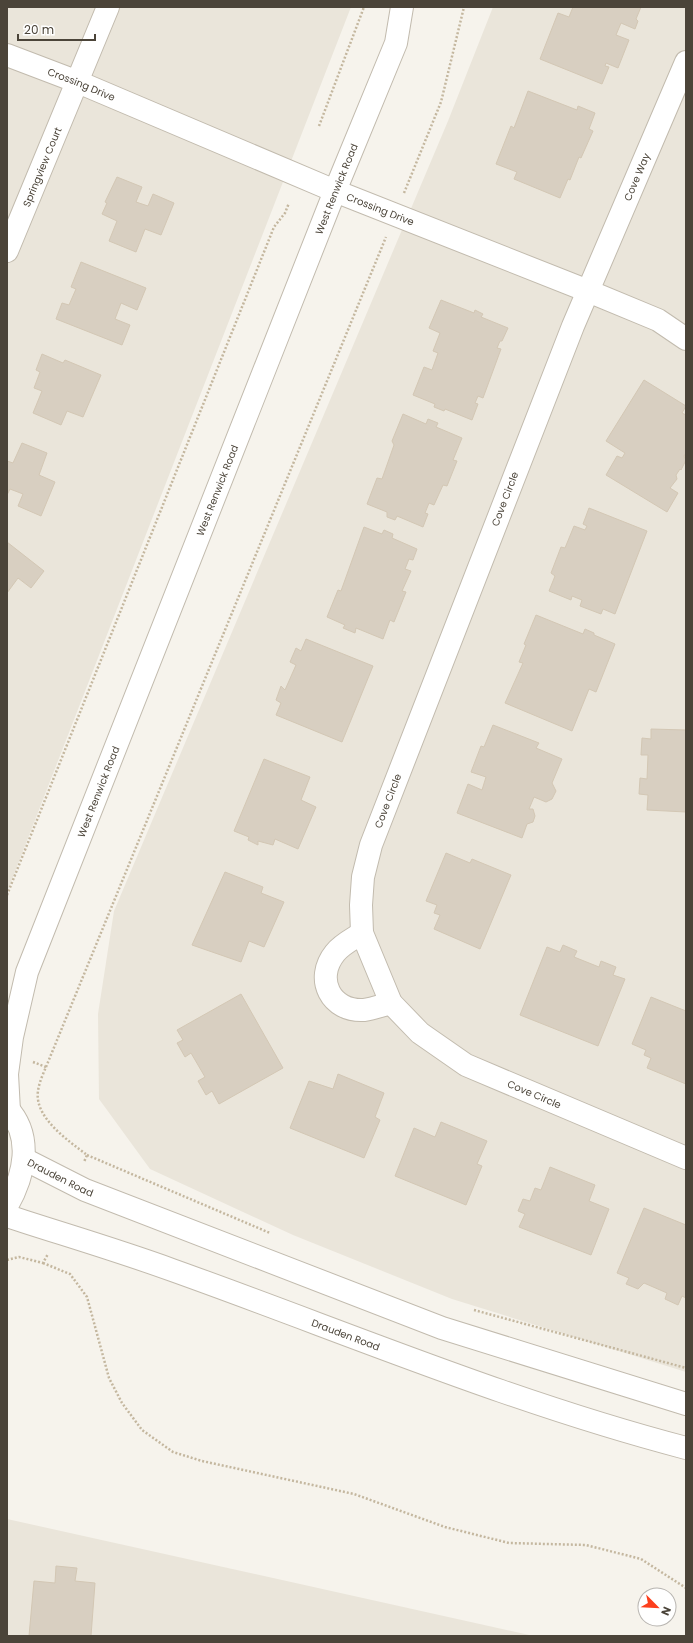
<svg xmlns="http://www.w3.org/2000/svg" width="693" height="1643" font-family="Poppins,sans-serif">
  <rect width="100%" height="100%" fill="#f6f3ec"/>
  <path fill="#eae5da" d="M7,7H351L7,892Z
    M493,7H686V1372L452,1299L293,1235L150,1169L99,1099L98,1014L114,911L448,121Z
    M7,1519L534,1636H7Z"/>
  <path fill="#d8cfc1" stroke="#d3c7b4" d="M573,7H641L636,19L638,21L635,29L621,23L616,35L629,40L618,68L606,63L605,66L609,67L602,84L540,59L558,13L569,17Z
    M528,91L577,110L578,106L595,113L589,129L593,131L581,158L579,157L570,180L568,179L560,198L514,179L517,172L496,164L511,126L514,128Z
    M117,177L142,187L136,202L148,206L153,194L174,203L161,235L145,229L136,252L109,241L117,221L102,214L107,203L105,202Z
    M81,262L146,288L137,310L121,303L115,319L130,325L122,345L56,319L62,303L69,305L76,289L71,287Z
    M441,300L474,313L475,310L483,314L481,317L508,328L502,341H500L497,348L501,349L483,398L478,396L475,403L478,404L472,420L445,409L444,411L434,407L435,404L413,395L424,367L432,370L438,353L433,351L440,333L429,328Z
    M42,354L63,363L65,360L101,375L83,417L67,411L61,425L33,413L42,391L34,388L40,372L36,370Z
    M644,380L686,406L682,413L686,415V453L684,456L686,460L681,470L680,469L676,475L677,479L670,488L678,493L667,512L606,475L617,456L622,458L625,453L606,441Z
    M403,414L426,424L428,419L438,423L436,427L462,438L453,460L457,461L447,486L443,485L434,505L429,503L425,513L428,514L423,527L397,516L395,520L387,517V512L367,504L377,478L382,479L394,445L392,441Z
    M22,443L47,453L39,475L55,482L41,516L18,506L23,494L10,489L7,495V461L13,463Z
    M589,508L647,531L615,614L603,609L601,614L580,606L582,600L572,596L571,600L549,591L555,576L551,573L561,547L565,548L574,526L585,530L587,526L583,524Z
    M364,527L382,534L384,530L393,534L392,538L417,549L413,560L409,559L405,569L411,571L402,591L406,592L394,622L390,620L383,639L356,628L355,633L343,628L345,625L327,617L338,590L341,591Z
    M7,542L44,571L31,588L18,578L7,593Z
    M536,615L583,634L585,629L594,633V635L615,644L596,692L589,689L572,731L505,703L523,663L519,662L526,645L524,644Z
    M306,639L373,666L342,742L276,715L281,703L276,700L281,686L285,690L296,665L290,662L296,648L301,651Z
    M493,725L539,743L536,748L562,759L552,783L556,791L552,799L546,802L534,797L529,809H533L535,816L533,822L527,824L522,838L457,813L468,784L482,790L486,777L471,772L481,746L484,747Z
    M651,729L686,730V812L647,810L648,795L639,794L640,778L647,779L648,755H641L642,738L651,739Z
    M264,759L310,777L301,800L316,807L298,849L275,839L273,845L258,841V845L248,840L249,837L234,831Z
    M446,853L470,863L472,859L511,875L480,949L434,929L440,915L434,913L437,905L426,901Z
    M225,872L263,887L261,893L284,902L264,947L249,941L241,962L192,945Z
    M563,945L577,951L574,957L599,967L601,961L616,967L613,975L625,979L598,1046L520,1015L547,947L560,952Z
    M241,994L283,1068L219,1104L212,1091L206,1095L198,1081L205,1077L191,1053L185,1057L177,1043L183,1040L177,1030Z
    M651,997L686,1011V1084L647,1068L651,1058L644,1055L646,1050L632,1044Z
    M338,1074L384,1093L375,1117L380,1120L364,1158L290,1128L309,1081L333,1089Z
    M441,1122L487,1141L477,1164L482,1166L466,1205L395,1176L414,1128L435,1137Z
    M550,1167L595,1185L589,1201L609,1209L591,1255L519,1227L525,1214L518,1211L523,1199L530,1201L535,1188L541,1190Z
    M644,1208L686,1225V1298L682,1296L678,1305L665,1299L667,1293L644,1283L638,1289L626,1284L629,1278L617,1273Z
    M56,1566L77,1568L75,1581L95,1583L91,1636H29L34,1581L55,1583Z"/>
  <g fill="none" stroke-linecap="round" stroke-linejoin="round">
    <defs>
      <g id="minor">
        <path id="s1" d="M7,55L78,82L335,191L588,291L658,320L686,339"/>
        <path id="s2" d="M686,62L573,326L371,845L363,877L361,905L362,933L391,1003L420,1033L466,1065L686,1158"/>
        <path id="s3" d="M7,251L108,7"/>
        <path d="M362,933C353,939 342,944 335,953C314,979 331,1012 364,1010C373,1009 383,1005 391,1003"/>
        <path d="M7,1108C34,1137 24,1176 7,1206"/>
        <path id="s4" d="M9,1111L7,1074L12,1037L27,972L335,191L396,43L402,7"/>
        <path id="s5" d="M24,1159L85,1190L442,1328L686,1404"/>
        <path id="s6" d="M7,1216C62,1234 117,1250 172,1270C343,1331 510,1402 686,1448"/>
      </g>
    </defs>
    <use href="#minor" stroke="#c2bbae" stroke-width="24"/>
    <path stroke="#c4b79f" stroke-width="2.5" stroke-dasharray="2 2" stroke-linecap="butt" d="M319,126L364,7
      M404,193L441,102L464,7
      M7,895L274,227L285,213L289,203
      M33,1062L46,1067C43,1074 39,1083 38,1091C34,1118 69,1141 87,1155L84,1162
      M46,1067L386,237
      M87,1155L270,1233
      M7,1260L19,1257L43,1263L48,1254
      M43,1263L70,1274L87,1297L109,1378L122,1403L142,1430L173,1452L202,1461L354,1494L445,1527L509,1543L586,1545L641,1559L686,1588
      M474,1310L686,1368"/>
    <use href="#minor" stroke="#fff" stroke-width="22"/>
  </g>
  <g text-anchor="middle" dominant-baseline="central" stroke-width="4" stroke-linejoin="round" paint-order="stroke">
    <g font-size="10" fill="#4b4439" stroke="#fff">
      <text stroke="none"><textPath href="#s1" startOffset="80">Crossing Drive</textPath></text>
      <text stroke="none"><textPath href="#s3" startOffset="91">Springview Court</textPath></text>
      <text transform="translate(637 177) rotate(-67)">Cove Way</text>
      <text stroke="none"><textPath href="#s4" startOffset="983">West Renwick Road</textPath></text>
      <text stroke="none"><textPath href="#s1" startOffset="404">Crossing Drive</textPath></text>
      <text stroke="none"><textPath href="#s4" startOffset="659">West Renwick Road</textPath></text>
      <text transform="translate(505 499) rotate(-69)">Cove Circle</text>
      <text stroke="none"><textPath href="#s4" startOffset="335">West Renwick Road</textPath></text>
      <text transform="translate(388 801) rotate(-69)">Cove Circle</text>
      <text stroke="none"><textPath href="#s2" startOffset="1181">Cove Circle</textPath></text>
      <text stroke="none"><textPath href="#s5" startOffset="41">Drauden Road</textPath></text>
      <text stroke="none"><textPath href="#s6" startOffset="359">Drauden Road</textPath></text>
    </g>
  </g>
  <rect width="693" height="1643" fill="none" stroke="#4b4439" stroke-width="16"/>
  <g transform="translate(657 1607) rotate(114)"><circle r="19" fill="#ffffff" stroke="#b7b4b0"/>
  <path d="M0-3L7 15L0 10L-7 15Z" fill="#fc3f1d"/>
  <text y="-6" font-size="11" font-weight="bold" text-anchor="middle" fill="#4b4439">N</text>
  </g>
  <path d="M18 34v6h77v-6" fill="none" stroke="#4b4439" stroke-width="2"/>
  <text x="24" y="34" font-size="12" fill="#4b4439" stroke="#ffffff" stroke-width="3" paint-order="stroke">20 m</text>
</svg>
